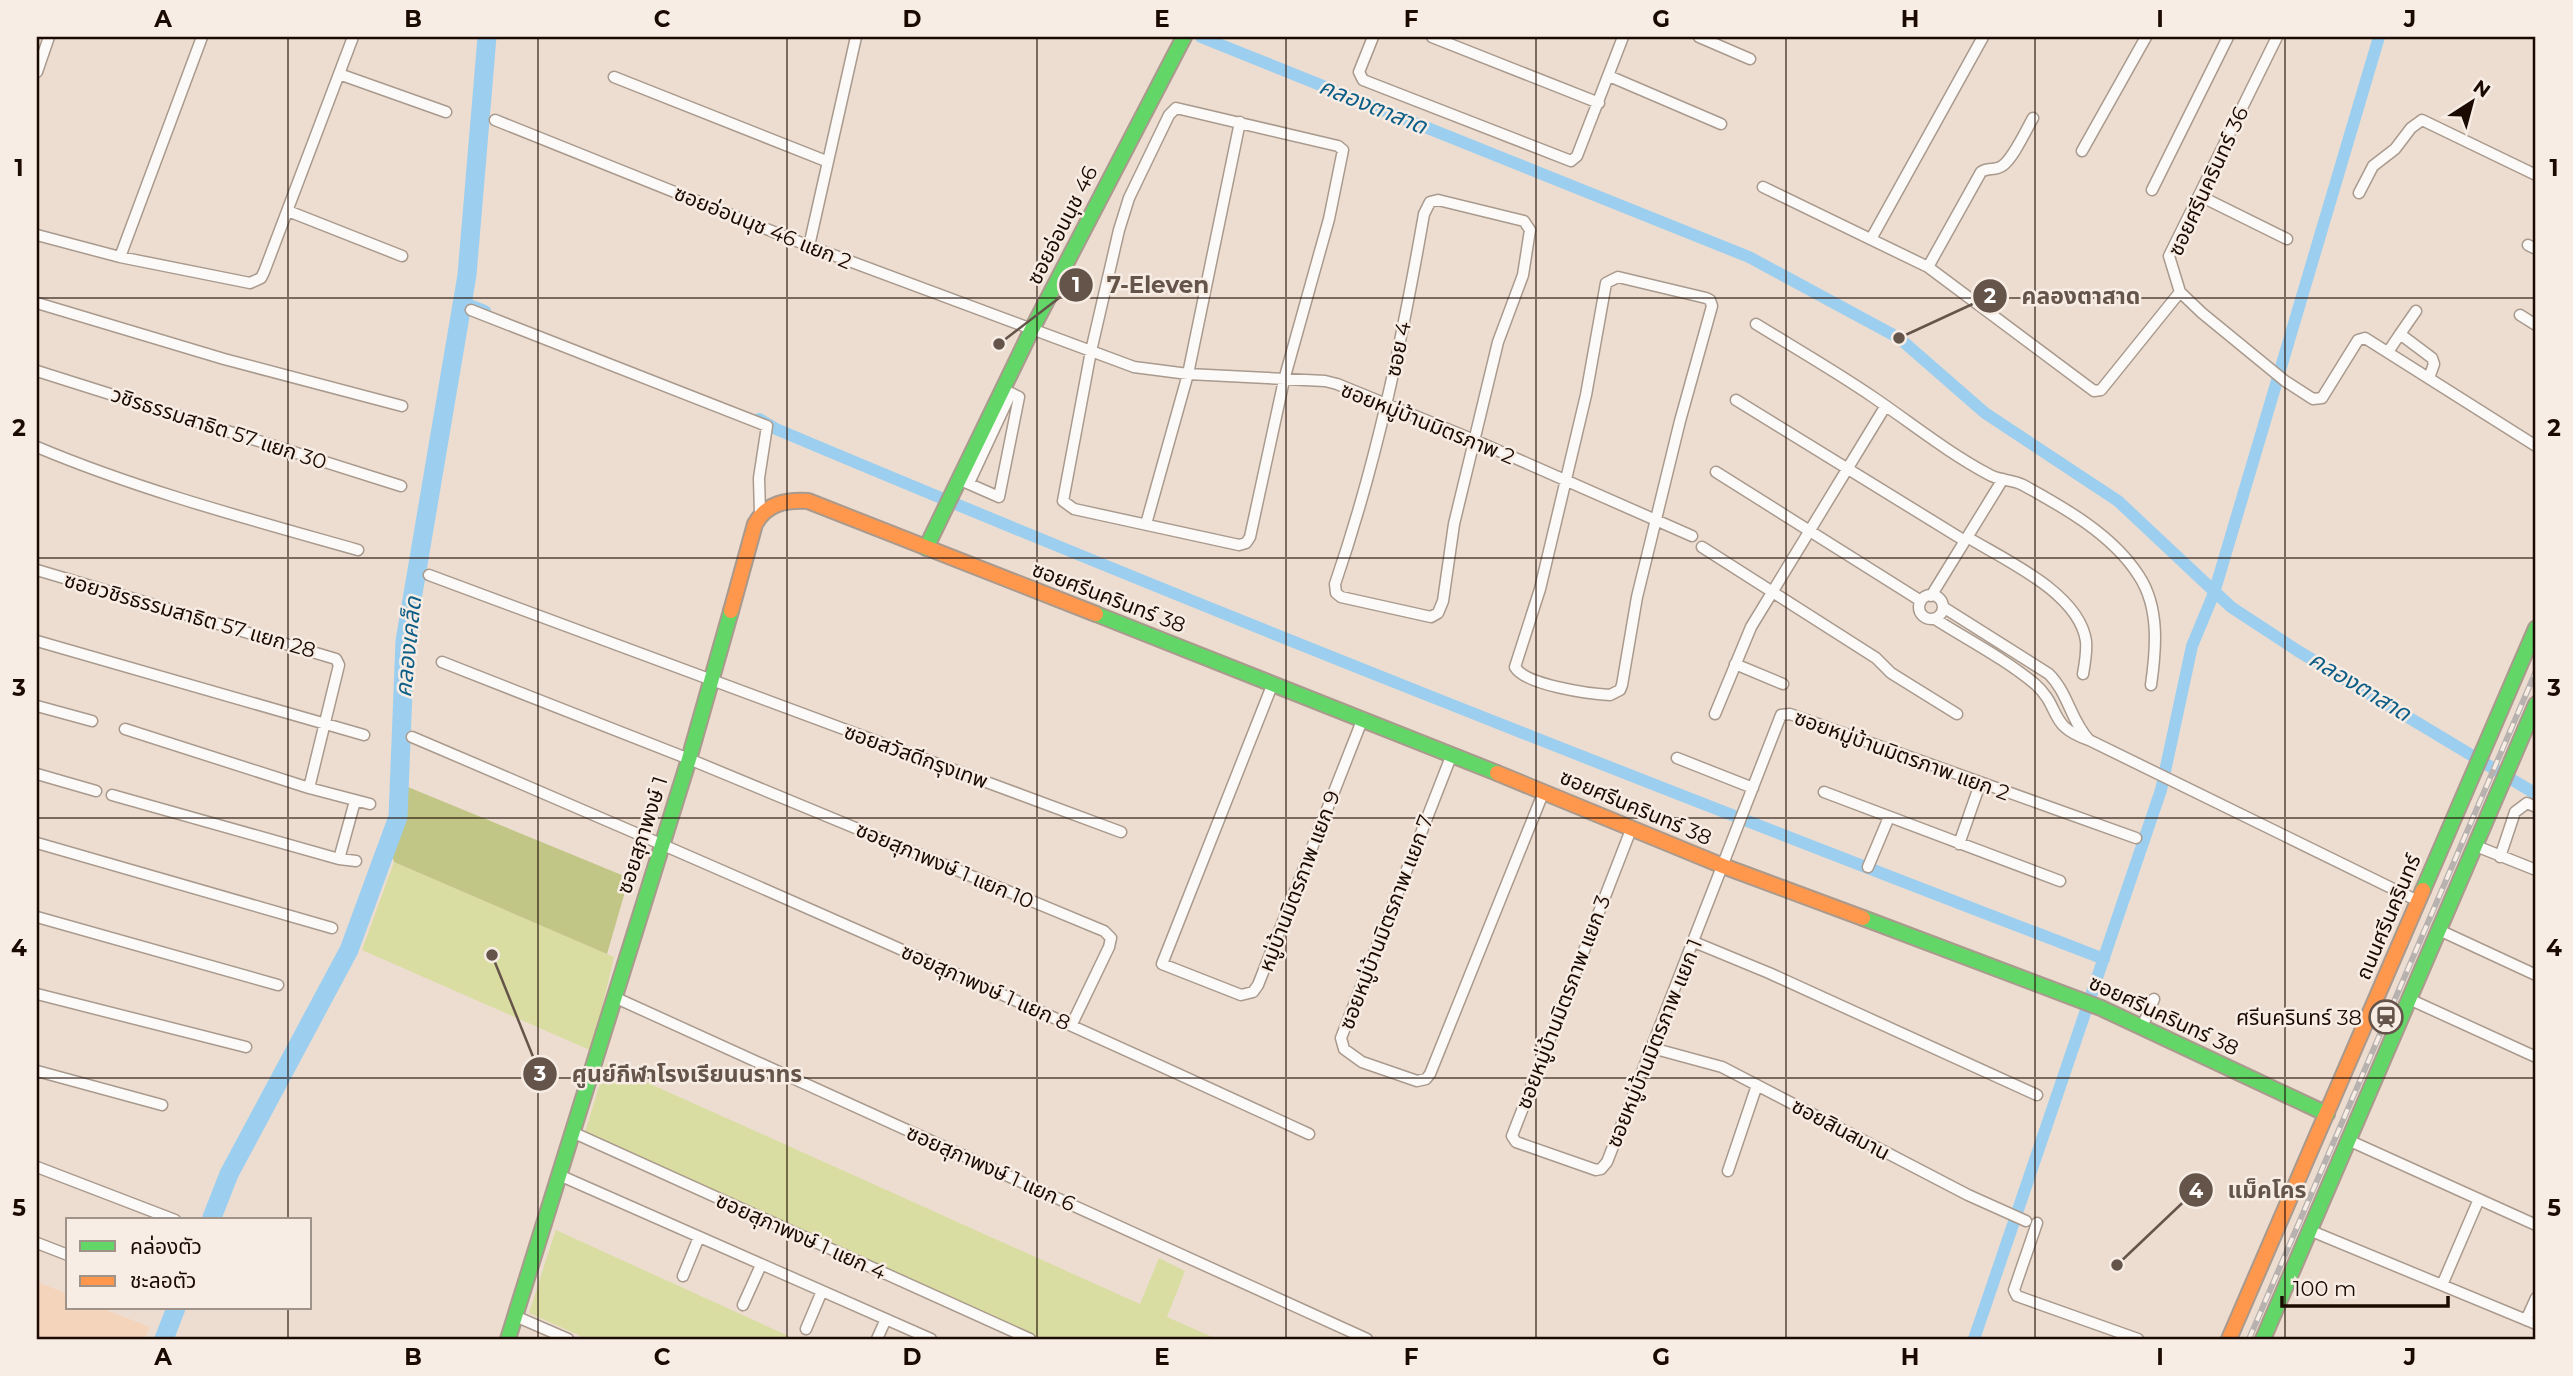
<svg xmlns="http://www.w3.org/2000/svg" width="2573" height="1376" font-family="Montserrat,'Noto Sans Thai',sans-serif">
  <rect width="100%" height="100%" fill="#edddd1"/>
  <path fill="#f5d4bc" d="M37,1282L68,1294V1308H101L150,1327L144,1339H37Z"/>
  <path fill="#d9dda1" d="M394,862L614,957L592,1051L362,950Z
    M606,1064L1140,1304L1159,1258L1185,1271L1167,1317L1217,1339H1040L585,1132Z
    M556,1229V1230L795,1339H587L529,1313Z"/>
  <path fill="#c1c585" d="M403,785L629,878L607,954L394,862L390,848L402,816Z"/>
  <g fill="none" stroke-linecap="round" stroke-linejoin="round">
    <path stroke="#9ccfef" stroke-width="12" d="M1201,37L1749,257L1899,338L1985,413L2118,501L2231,607L2298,651L2536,794
      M462,302L485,311
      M759,419L776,429C1215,614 1659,788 2104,959
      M1974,1339L2161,790L2192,646L2214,593L2379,37"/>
    <path stroke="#9ccfef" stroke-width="19" d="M211,1220L229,1174L349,950L398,817L405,641L467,275L487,37
      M164,1339L176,1308"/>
    <defs>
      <path id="street" d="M1373,37L1359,72L1363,80L1571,161L1577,156L1623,37
        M1432,37L1599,103
        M1699,37L1750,59
        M2277,37L2169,256L2180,292L2202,313L2285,381L2313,399L2322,398L2358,340L2365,338L2536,446
        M37,72L49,37
        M339,74L446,112
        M1609,76L1721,124
        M614,77L826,161
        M1176,108L1338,146L1343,150L1329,219L1284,380L1250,537L1246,543L1239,545L1074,509L1063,501L1091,351L1119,230L1129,198L1169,115Z
        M495,120L809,246L1134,367L1188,374L1325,381L1337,384L1474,440L1692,536
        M2082,151L2146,37
        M1763,187L1928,267L2094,391L2101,390L2180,292
        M2152,190L2228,37
        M2359,193L2373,166L2395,149L2411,128L2422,120L2536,175
        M2200,196L2287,239
        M1438,200L1524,221L1530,230L1523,275L1498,342L1454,524L1443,601L1438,613L1431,617L1341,597L1336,593L1335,584C1377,462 1402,340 1424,214L1430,202Z
        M288,211L402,256
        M37,235L120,257L250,283L261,278L264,272L353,37
        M1871,239L1983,37
        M2528,245L2536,249
        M809,246L856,37
        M120,257L202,37
        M1928,267L1981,172C1988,167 1995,171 2002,166C2013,159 2026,130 2033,118
        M1618,277L1706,298L1710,300L1712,306L1680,421L1637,597L1622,685L1620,690L1610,695C1590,694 1525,685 1515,667L1540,589L1586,395L1606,283Z
        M37,303L224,359L402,406
        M471,310L767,426L759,478L760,514
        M2520,315L2536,325
        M1756,324C1795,348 1835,371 1873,397C1911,423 1947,452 1988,474C1999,481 2012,479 2023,485C2065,508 2113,535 2139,576C2160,608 2156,650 2151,685
        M2400,334L2416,311
        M2388,352L2400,334L2432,358L2434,364L2429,378
        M37,371L401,486
        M1736,400L1965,541
        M37,447C139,490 252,520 358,550
        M1716,472L1921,601
        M958,479L999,497L1019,397L1011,393L969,483
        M1146,524L1188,374L1240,122
        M1967,537C2005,560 2079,593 2086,641C2087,652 2085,663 2083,674
        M1702,547L1876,658L1891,673L1957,714
        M37,570L336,659L339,665L309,788
        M429,575L1121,832
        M1919 607a12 12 0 1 1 24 0a12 12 0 1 1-24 0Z
        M1931,596L2003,479
        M1943,607L2049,674C2068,693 2071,721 2089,740
        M1935,619C1968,640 2005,659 2035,684C2062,708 2047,726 2089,740L2418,901
        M37,641L364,735
        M442,662L689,759L1104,931L1111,938L1109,947L1072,1024
        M1735,664L1783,684
        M1273,683L1162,964L1241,995L1253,992L1258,985L1363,718
        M37,706L92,721
        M1715,714L1751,627L1885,407
        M125,729L309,788L370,804
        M412,737C713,865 1012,997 1309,1134
        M1452,754L1341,1038L1344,1049L1362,1062L1417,1081L1426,1079L1430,1074L1544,791
        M1677,758L1753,788
        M37,774L96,791
        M1824,792L2060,881
        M112,795L339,859L356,861
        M1632,827L1512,1136L1516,1142L1596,1170L1601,1169L1607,1162L1781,715L1790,714L2136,838
        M37,843L332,928
        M1959,844L1980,784
        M2476,846L2536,870
        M2500,857L2515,812L2527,803L2536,807
        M339,859L355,801
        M1868,867L1889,817
        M37,917L278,985
        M2439,930L2536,975
        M1694,942L1769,973L2037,1095
        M37,994L246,1047
        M614,997L1367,1339
        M2409,999L2536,1057
        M2142,1027L2154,999
        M1652,1048L1722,1067L1968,1195L2026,1221
        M37,1071L162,1105
        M572,1132L1030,1339
        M2348,1140L2536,1225
        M37,1167L175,1220
        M1728,1171L1757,1085
        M559,1175L931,1339
        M2037,1223L2014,1290L2017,1296L2138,1339
        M2309,1230L2536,1324
        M37,1243L68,1255
        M683,1276L699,1237
        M2442,1285L2479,1199
        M743,1305L761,1265
        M515,1316L568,1339
        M2526,1320L2536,1298
        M806,1329L822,1291
        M877,1339L886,1319"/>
      <path id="fast" d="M926,548L1031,331L1184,37
        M1096,614L1497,773
        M2423,890L2536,628
        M1863,918L2101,1008L2327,1114
        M508,1339L689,759L731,611
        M2263,1339L2536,704"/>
      <path id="slow" d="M731,611L755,524C767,503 785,500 808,501L1096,614
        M1497,773L1723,866L1863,918
        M2229,1339L2423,890"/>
    </defs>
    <use href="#street" stroke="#a99a8d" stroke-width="13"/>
    <use href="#fast" stroke="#a99a8d" stroke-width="18"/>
    <use href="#slow" stroke="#a99a8d" stroke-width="18"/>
    <use href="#street" stroke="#fcfaf8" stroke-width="10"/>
    <use href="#fast" stroke="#63d668" stroke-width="14"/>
    <use href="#slow" stroke="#ff974d" stroke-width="14"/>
    <defs>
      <path id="rail" d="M2249,1339L2536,671"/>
    </defs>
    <use href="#rail" stroke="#b7b2af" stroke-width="6"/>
    <use href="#rail" stroke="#f7ede5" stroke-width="3.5" stroke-dasharray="10" stroke-linecap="butt"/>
  </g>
  <path fill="none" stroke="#1b0a00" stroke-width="2" stroke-opacity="0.55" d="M288,37V1220M538,37V1339M787,37V1339M1037,37V1339M1286,37V1339M1536,37V1339M1786,37V1339M2035,37V1339M2285,37V1339M37,298H2536M37,558H2536M37,818H2536M37,1078H2536M288,1308V1339"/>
  <defs>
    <symbol id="station-ring" viewBox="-11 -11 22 22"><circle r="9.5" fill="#f7ede5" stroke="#645449" stroke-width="1.5"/><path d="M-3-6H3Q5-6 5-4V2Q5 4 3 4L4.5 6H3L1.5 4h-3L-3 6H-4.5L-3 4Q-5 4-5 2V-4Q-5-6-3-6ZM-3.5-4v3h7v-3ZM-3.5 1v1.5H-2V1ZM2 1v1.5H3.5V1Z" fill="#645449"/></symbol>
  </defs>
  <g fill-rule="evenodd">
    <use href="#station-ring" x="2367" y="998" width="38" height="38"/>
  </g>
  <g text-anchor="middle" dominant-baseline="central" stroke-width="5" stroke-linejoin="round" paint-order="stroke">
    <g font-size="21" fill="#1b0a00" stroke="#f7ede5">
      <text transform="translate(2208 181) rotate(-65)">ซอยศรีนครินทร์ 36</text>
      <text transform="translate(1062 225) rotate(-63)">ซอยอ่อนนุช 46</text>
      <text transform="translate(763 227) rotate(22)">ซอยอ่อนนุช 46 แยก 2</text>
      <text transform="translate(1398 349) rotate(-78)">ซอย 4</text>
      <text transform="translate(1428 423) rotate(22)">ซอยหมู่บ้านมิตรภาพ 2</text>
      <text transform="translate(219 428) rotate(18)">วชิรธรรมสาธิต 57 แยก 30</text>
      <text transform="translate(1109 597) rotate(21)">ซอยศรีนครินทร์ 38</text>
      <text transform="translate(190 615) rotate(16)">ซอยวชิรธรรมสาธิต 57 แยก 28</text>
      <text transform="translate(1902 755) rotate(20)">ซอยหมู่บ้านมิตรภาพ แยก 2</text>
      <text transform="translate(916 756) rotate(20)">ซอยสวัสดีกรุงเทพ</text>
      <text transform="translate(1636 807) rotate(23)">ซอยศรีนครินทร์ 38</text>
      <text transform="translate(642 835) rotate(-72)">ซอยสุภาพงษ์ 1</text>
      <text transform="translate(945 865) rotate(23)">ซอยสุภาพงษ์ 1 แยก 10</text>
      <text transform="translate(1299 881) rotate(-69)">หมู่บ้านมิตรภาพ แยก 9</text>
      <text transform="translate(2388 917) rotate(-67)">ถนนศรีนครินทร์</text>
      <text transform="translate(1386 922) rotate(-69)">ซอยหมู่บ้านมิตรภาพ แยก 7</text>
      <text transform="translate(986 987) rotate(24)">ซอยสุภาพงษ์ 1 แยก 8</text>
      <text transform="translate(1563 1002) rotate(-69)">ซอยหมู่บ้านมิตรภาพ แยก 3</text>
      <text transform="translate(2164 1015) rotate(25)">ซอยศรีนครินทร์ 38</text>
      <text transform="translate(1654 1043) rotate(-68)">ซอยหมู่บ้านมิตรภาพ แยก 1</text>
      <text transform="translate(1841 1129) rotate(28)">ซอยสินสมาน</text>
      <text transform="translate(991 1168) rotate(24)">ซอยสุภาพงษ์ 1 แยก 6</text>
      <text transform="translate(801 1236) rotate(24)">ซอยสุภาพงษ์ 1 แยก 4</text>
    </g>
    <g font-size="21" fill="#1b0a00" stroke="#f7ede5" text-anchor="end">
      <text x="2362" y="1017">ศรีนครินทร์ 38</text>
    </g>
    <g font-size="23" font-style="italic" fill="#0d5e87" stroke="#f7ede5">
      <text transform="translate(1373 106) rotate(22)">คลองตาสาด</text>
      <text transform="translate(408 647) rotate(-84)">คลองเคล็ด</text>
      <text transform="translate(2360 686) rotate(31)">คลองตาสาด</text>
    </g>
  </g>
  <path fill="none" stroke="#645449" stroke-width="2.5" d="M999 344L1076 285M1899 338L1990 296M492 955L540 1074M2117 1265L2196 1190"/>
  <g fill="#645449" stroke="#f7ede5" stroke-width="2.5">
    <circle cx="999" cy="344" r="7"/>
    <circle cx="1899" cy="338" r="7"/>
    <circle cx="492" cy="955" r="7"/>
    <circle cx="2117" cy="1265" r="7"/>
    <circle cx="1076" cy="285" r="18"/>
    <circle cx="1990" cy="296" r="18"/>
    <circle cx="540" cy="1074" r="18"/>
    <circle cx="2196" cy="1190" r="18"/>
  </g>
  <g font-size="21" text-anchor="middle" font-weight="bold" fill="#fff">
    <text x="1076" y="292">1</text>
    <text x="1990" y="303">2</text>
    <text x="540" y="1081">3</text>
    <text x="2196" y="1198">4</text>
  </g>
  <g font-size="23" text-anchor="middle" font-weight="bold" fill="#645449" stroke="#f7ede5" stroke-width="5" stroke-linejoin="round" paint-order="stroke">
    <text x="1158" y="293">7-Eleven</text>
    <text x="2081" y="304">คลองตาสาด</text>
    <text x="687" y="1082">ศูนย์กีฬาโรงเรียนนราทร</text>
    <text x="2267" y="1198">แม็คโคร</text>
  </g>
  <rect width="2573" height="1376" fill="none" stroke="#f7ede5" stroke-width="77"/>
  <rect x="66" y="1218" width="245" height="91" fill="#f7ede5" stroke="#9f9289" stroke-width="2"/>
  <rect x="80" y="1241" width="35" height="10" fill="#63d668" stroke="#9f9289" stroke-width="2"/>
  <text x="130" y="1254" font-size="21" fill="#1b0a00">คล่องตัว</text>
  <rect x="80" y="1276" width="35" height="10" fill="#ff974d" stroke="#9f9289" stroke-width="2"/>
  <text x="130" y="1288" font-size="21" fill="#1b0a00">ชะลอตัว</text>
  <g transform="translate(2472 102) rotate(36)" stroke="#f7ede5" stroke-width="5" paint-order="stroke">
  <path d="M0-5L12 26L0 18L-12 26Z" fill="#1b0a00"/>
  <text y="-10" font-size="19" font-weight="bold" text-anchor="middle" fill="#1b0a00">N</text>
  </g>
  <path d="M2282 1296v10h166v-10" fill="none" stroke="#1b0a00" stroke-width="3.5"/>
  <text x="2293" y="1296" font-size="21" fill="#1b0a00" stroke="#f7ede5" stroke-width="5" paint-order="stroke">100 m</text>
  <rect x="38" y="38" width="2496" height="1300" fill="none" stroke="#1b0a00" stroke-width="2.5"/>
  <g font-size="23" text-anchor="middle" font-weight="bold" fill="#1b0a00">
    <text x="163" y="27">A</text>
    <text x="413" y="27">B</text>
    <text x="662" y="27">C</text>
    <text x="912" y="27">D</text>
    <text x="1162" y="27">E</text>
    <text x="1411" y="27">F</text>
    <text x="1661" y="27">G</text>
    <text x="1910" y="27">H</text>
    <text x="2160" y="27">I</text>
    <text x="2410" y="27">J</text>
    <text x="19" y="176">1</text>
    <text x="2554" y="176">1</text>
    <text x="19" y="436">2</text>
    <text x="2554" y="436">2</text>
    <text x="19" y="696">3</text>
    <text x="2554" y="696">3</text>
    <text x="19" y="956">4</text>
    <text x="2554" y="956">4</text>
    <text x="19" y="1216">5</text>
    <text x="2554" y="1216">5</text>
    <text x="163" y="1365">A</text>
    <text x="413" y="1365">B</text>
    <text x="662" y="1365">C</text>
    <text x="912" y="1365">D</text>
    <text x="1162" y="1365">E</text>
    <text x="1411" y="1365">F</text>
    <text x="1661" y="1365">G</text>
    <text x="1910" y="1365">H</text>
    <text x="2160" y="1365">I</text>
    <text x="2410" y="1365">J</text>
  </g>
</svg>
